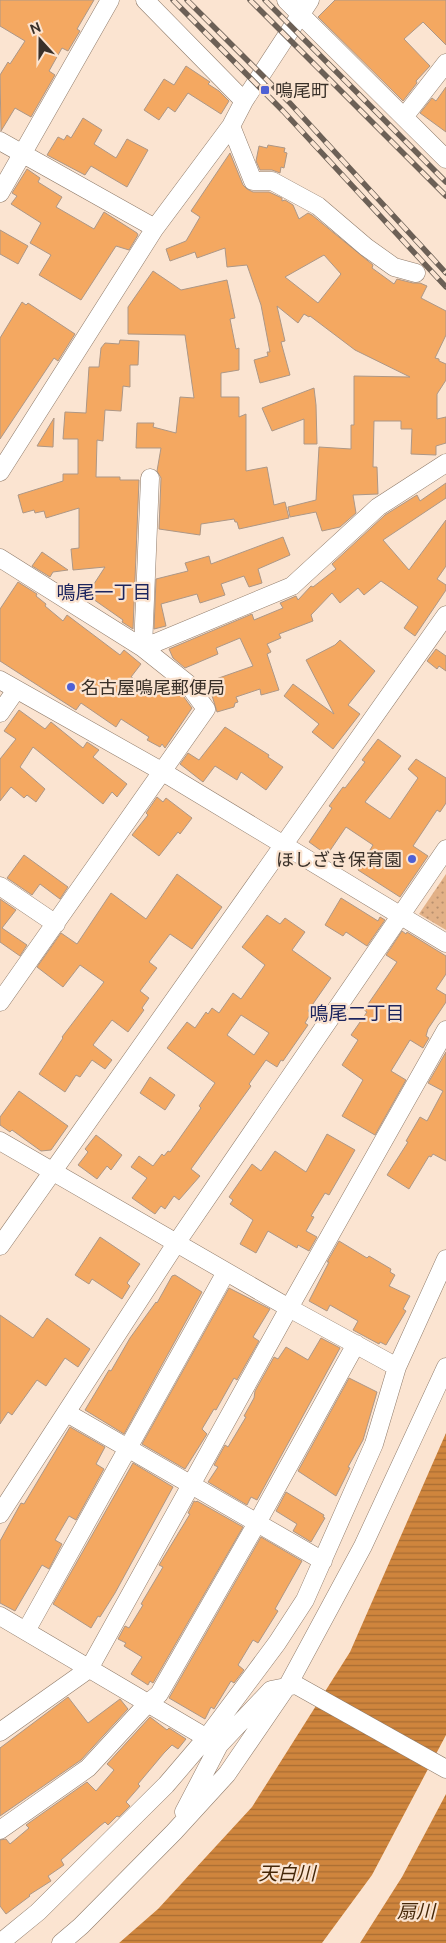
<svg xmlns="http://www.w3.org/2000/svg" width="446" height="1943" font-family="Ubuntu,'Noto Sans JP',sans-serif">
  <defs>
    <pattern id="park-dots" width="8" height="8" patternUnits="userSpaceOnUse" patternTransform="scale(1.25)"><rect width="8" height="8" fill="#e2b187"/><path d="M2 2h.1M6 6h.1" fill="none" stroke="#b8906e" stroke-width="1.8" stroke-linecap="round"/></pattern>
    <pattern id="water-rules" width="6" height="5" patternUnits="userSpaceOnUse" patternTransform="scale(1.25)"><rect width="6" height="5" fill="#cf853d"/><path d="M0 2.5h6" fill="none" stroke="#a96d33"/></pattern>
  </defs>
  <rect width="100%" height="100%" fill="#fbe4d1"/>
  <path fill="url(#park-dots)" d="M446,874V930L419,914Z"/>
  <path fill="url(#water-rules)" d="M446,1433V1735L372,1875L322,1943H119L158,1909L252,1807L350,1652Z
    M446,1794V1943H360L402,1877Z"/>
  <path fill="#f4a861" stroke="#ad9786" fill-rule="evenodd" d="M0,0H94L77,29L80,31L68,51L62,48L49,71L55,75L31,117L15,108L1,131L0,75L8,62L10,64L25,41L0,26Z
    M335,0H446V45L423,22L404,39L430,66L416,81L417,83L403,101L318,17Z
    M186,66L210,82L208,84L219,91L229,101L221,114L188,93L175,112L168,107L159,120L144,110L164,79L174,85Z
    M446,87V132L420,113L432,98L436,101Z
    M83,118L102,130L94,144L116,158L127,139L148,150L127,187L91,166L85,175L47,155L58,137L64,140L67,135L71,138Z
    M268,145L285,148L284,152L287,153L284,168L281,167L280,173L272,170H260L256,161L259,146L267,148Z
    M230,153L243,185L247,189L253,192H269L282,198V201L285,200L293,205L299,219L308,213L312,215L373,265L372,268L394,284L397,279L413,283H420L427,286L421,298L446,311V335L435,358L439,359V361L446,364V380L437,394V419L446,417V443L436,446V455L411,454L412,429H401V421H374L373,467H377L378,494L353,495L356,513L340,527L322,531L316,512L290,517L288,507L316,500L319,447L351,449V425H354V376L410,377L355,350L310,316L309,317L304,314L298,323L277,306L285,341L281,342L290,375L260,383L254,360L268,356L267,352H270L261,305L247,265L227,267L225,248L197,258L195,252L170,261L166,249L186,241L200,217L191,211ZM324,255L341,274L318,303L285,277Z
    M27,169L40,178L38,182L62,197L56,207L94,229L104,212L137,233L138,235L129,250L116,246L81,300L39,275L51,255L30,243L41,223L11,204L17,196L12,193Z
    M0,230L28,246L18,264L0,254Z
    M153,271L181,290L227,280L235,318L230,319L236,349L239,348V370L221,373V397H239V417L246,414V471L267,467L274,505L285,502L289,518L239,529L237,522H235L234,519L201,524L200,535L159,529L161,478L157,471L161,448H136L137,423H154L153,427L176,433L180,397L194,398L185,335L128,334V307Z
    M22,302L26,305L28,303L75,334L58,361L54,358L0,439V338Z
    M120,340L139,341L138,365H130V387L123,386L121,411L105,410L103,441L97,440L96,477H120V480H139L133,629L122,622L123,620L93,599L96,595L90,590L105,567L73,570L71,549L79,548V508L46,518L44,511L35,513L34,510L23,513L18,495L63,481V474H78V439H63L65,412L86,413L89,367H99L101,348L105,343L119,344Z
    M314,388L316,405L317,444H304V419L272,431L262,408Z
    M54,418L53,447L37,446Z
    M446,483V498L383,540L409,570L446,520V566L437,579L446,585V590L415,636L404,628L418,607L381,581L364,595L358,588L340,603L332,593L311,615L313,621L279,634L281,638L267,644L271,652L267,654L279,690L261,695L260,689L236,697L238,702L235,703L234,707L217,712L210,689L219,686L216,679L253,666L240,638L216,648L218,654L185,668L173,658L169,649L252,614L254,620L283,608L280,603L296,596L298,600L311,586L313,587L336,569L332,564L385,515L417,495L420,501Z
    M283,537L290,555L258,569L262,583L249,587L244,576L221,584L225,595L200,603L197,594L161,604L166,626L154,629L156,579L188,571L185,563L209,556L211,564Z
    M42,552L68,570L53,572L50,577L32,566Z
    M18,582L37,594L36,596L46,604L45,606L63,621L67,615L120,655L124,650L141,664L131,677L156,692L162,681L181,693L192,708L165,748L162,744L160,747L147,740L149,737L121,719L116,727L81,703L76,710L0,661V609Z
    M340,640L375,671L348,705L360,714L333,749L312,732L319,724L284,696L293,684L334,714L306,660L335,645Z
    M436,649L446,656V671L439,666L437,669L427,661Z
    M19,710L45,729L51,722L83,748L87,742L99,750L93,757L127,784L117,797L112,792L103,804L33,747L20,767L45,789L36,802L27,795L24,798L11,787L0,801V759L16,739L4,731Z
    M225,727L269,755L268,757L283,767L266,790L241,772L237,780L215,766L203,782L180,764L188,753L199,760Z
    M378,739L401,756L365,802L390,819L418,778L408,769L416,759L446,778V803L440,812L437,810L413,846L428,856L400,897L358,870L373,845L346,827L327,855L309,842L332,808L329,806L343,787L345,788L365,762L362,760Z
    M157,797L163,802L166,798L192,818L180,834L178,832L159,856L132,835L148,815L146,813Z
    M24,855L68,887L60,899L40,884L32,895L7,878Z
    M177,874L222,907L192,949L170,934L149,962L157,968L140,991L149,998L142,1008L144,1010L128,1032L112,1020L93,1045L112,1060L105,1069L92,1060L80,1077L76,1075L65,1092L39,1074L63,1038L62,1037L104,982L80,965L63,987L37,967L61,933L77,944L111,893L146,919Z
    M341,898L378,921L380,917L385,920L367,946L346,932L343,936L325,925Z
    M0,899L16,910L2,928L27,945L20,956L0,942Z
    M267,915L280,924L285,918L305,932L292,950L331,978L308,1011L311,1013L305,1023L308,1025L283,1061L281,1060L277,1067L266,1060L249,1084L251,1086L191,1169L200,1176L179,1200L174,1196L165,1209L161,1206L155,1214L132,1198L147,1178L131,1167L139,1156L153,1166L162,1154L164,1156L168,1151L170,1152L201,1108L199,1106L215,1083L167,1048L187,1022L195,1028L206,1012L208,1014L212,1008L219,1013L233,993L241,999L265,965L242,947ZM241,1015L269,1033L254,1055L227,1035Z
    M402,931L406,934L407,932L446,956V974L436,989L446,995V1002L428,1029L426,1036L429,1038L423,1048L410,1040L391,1071L406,1080L375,1135L342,1116L363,1080L342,1065L358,1040L351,1035L367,1012L364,1010L397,962L386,955Z
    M446,1052V1161L433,1154L431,1157L429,1156L409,1189L387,1175L408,1142L406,1141L420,1117L427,1121L443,1091L428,1083Z
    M150,1077L175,1095L165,1110L140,1093Z
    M19,1091L68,1126L51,1150L41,1151L12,1130L10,1132L0,1125V1117Z
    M327,1134L355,1150L329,1195L325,1193L311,1216L314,1217L306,1231L317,1237L309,1251L298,1245L297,1248L268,1231L256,1253L240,1244L253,1220L230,1204L233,1200L229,1197L252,1164L261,1171L275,1151L306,1172Z
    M96,1135L122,1155L111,1170L107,1166L97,1179L78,1165L88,1152L85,1149Z
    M100,1237L140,1264L127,1283L130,1286L122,1299L92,1279L89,1284L75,1275Z
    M339,1241L367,1258L369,1256L391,1269L390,1272L395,1275L389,1286L410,1296L403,1309L406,1311L386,1345L380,1342L379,1344L353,1330L358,1321L330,1305L327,1311L309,1301L329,1262H327Z
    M175,1275L202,1292L124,1434L85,1410L109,1370L111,1371L130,1338L156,1302L157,1303L172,1276Z
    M229,1288L270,1309L253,1337L259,1341L237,1380L234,1378L216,1410L214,1409L202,1429L207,1434L185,1469L142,1444Z
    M0,1315L33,1338L47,1318L90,1349L78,1367L65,1358L46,1386L37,1380L12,1415L8,1412L0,1424Z
    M321,1338L340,1348L257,1500L251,1497L247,1505L208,1482L218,1467L214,1465L225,1445L228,1447L246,1417L244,1416L254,1398L255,1391L274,1357L278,1359L286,1347L308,1360Z
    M349,1378L377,1392L363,1440L348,1467L350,1468L336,1496L298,1471Z
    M70,1427L105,1447L96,1464L104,1469L76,1520L69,1516L55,1540L62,1544L49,1569L42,1565L15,1611L0,1603V1541L21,1503L24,1504Z
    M133,1463L173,1487L115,1593L100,1617L98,1616L91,1628L53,1604Z
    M286,1492L324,1515L323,1517L325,1518L311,1542L293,1531L297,1524L276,1511Z
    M194,1501L196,1502L197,1501L243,1527L153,1683L150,1681L148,1685L131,1674L142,1657L124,1646L126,1643L118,1639L125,1626L129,1628L143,1605L141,1604L163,1567L159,1565L190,1514L188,1513Z
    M261,1537L302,1561L275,1609L278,1611L258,1643L253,1640L238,1665L244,1670L234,1683L231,1681L214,1709L211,1707L205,1719L169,1698Z
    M68,1697L88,1723L120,1699L128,1709L81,1760L0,1816V1748Z
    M150,1717L167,1730L169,1728L186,1739L178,1749L172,1745L164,1753L138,1784L140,1786L126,1802L130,1806L119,1817L117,1816L108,1825L105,1822L100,1826L61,1860L64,1865L48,1876L51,1881L29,1895L30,1896L6,1914L0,1906V1840L6,1839L10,1844L29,1828L26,1825L87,1782L96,1791L114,1770L107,1764Z"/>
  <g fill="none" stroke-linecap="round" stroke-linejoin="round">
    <defs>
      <path id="minor" d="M145,0L244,101
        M286,0L446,159
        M404,117L446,63
        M231,126L253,181H272L318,206L366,247L394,267L416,273
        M0,141L155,228
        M0,193L110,0
        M0,472L155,228L231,126L244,101L310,0
        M150,478L143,648L292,586L378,507L446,463
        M0,558L143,648L187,683L206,709L0,1002
        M0,680L163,772L446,943
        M0,713L16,690
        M0,886L56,924
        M0,1141L289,1308L397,1367
        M0,1246L446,615
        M67,1413L323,1561
        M0,1514L177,1242L446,849
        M0,1616L217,1744
        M26,1631L226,1272
        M0,1732L89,1669L289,1308L446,1030
        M184,1812L219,1745L271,1690L296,1685L446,1769
        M0,1830L88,1768L148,1703L159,1694L257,1523L356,1344
        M0,1943L38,1912L166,1785L207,1737L277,1643L305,1600L374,1444L397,1367L446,1259
        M61,1943L81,1926L174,1832L227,1774L288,1685L363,1546L446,1367"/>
    </defs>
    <use href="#minor" stroke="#907c6b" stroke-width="19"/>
    <use href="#minor" stroke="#fff" stroke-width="18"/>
    <defs>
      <path id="rail" d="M173,0L283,111L446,287
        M187,0L289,102L446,273
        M250,0L446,196
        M265,0L446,182"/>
    </defs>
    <use href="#rail" stroke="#6c6056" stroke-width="5.5"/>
    <use href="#rail" stroke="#fbe4d1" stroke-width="4" stroke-dasharray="11" stroke-linecap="butt"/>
  </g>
  <g fill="#4e60d5" stroke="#fbe4d1" stroke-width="2">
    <rect x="260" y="85" width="10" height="10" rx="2.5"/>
    <circle cx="71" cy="687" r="5"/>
    <circle cx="412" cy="859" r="5"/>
  </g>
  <g text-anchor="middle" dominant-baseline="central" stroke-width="4.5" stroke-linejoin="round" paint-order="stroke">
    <g font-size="18" fill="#393029" stroke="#fbe4d1" text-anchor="start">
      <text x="275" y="90">鳴尾町</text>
      <text x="81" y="687">名古屋鳴尾郵便局</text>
      <text x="402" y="859" text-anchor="end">ほしざき保育園</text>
    </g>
    <g font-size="19" fill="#1d255e" stroke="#fbe4d1">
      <text x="104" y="592">鳴尾一丁目</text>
      <text x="357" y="1013">鳴尾二丁目</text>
    </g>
    <g font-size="19" font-style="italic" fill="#452708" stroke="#fbe4d1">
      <text x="287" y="1873">天白川</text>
      <text x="416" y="1911">扇川</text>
    </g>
  </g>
  <g transform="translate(40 40) rotate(339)" stroke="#fbe4d1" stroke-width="4" paint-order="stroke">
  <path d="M0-4L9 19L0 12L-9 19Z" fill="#393029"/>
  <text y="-8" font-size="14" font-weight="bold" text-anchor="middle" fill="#393029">N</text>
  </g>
</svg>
